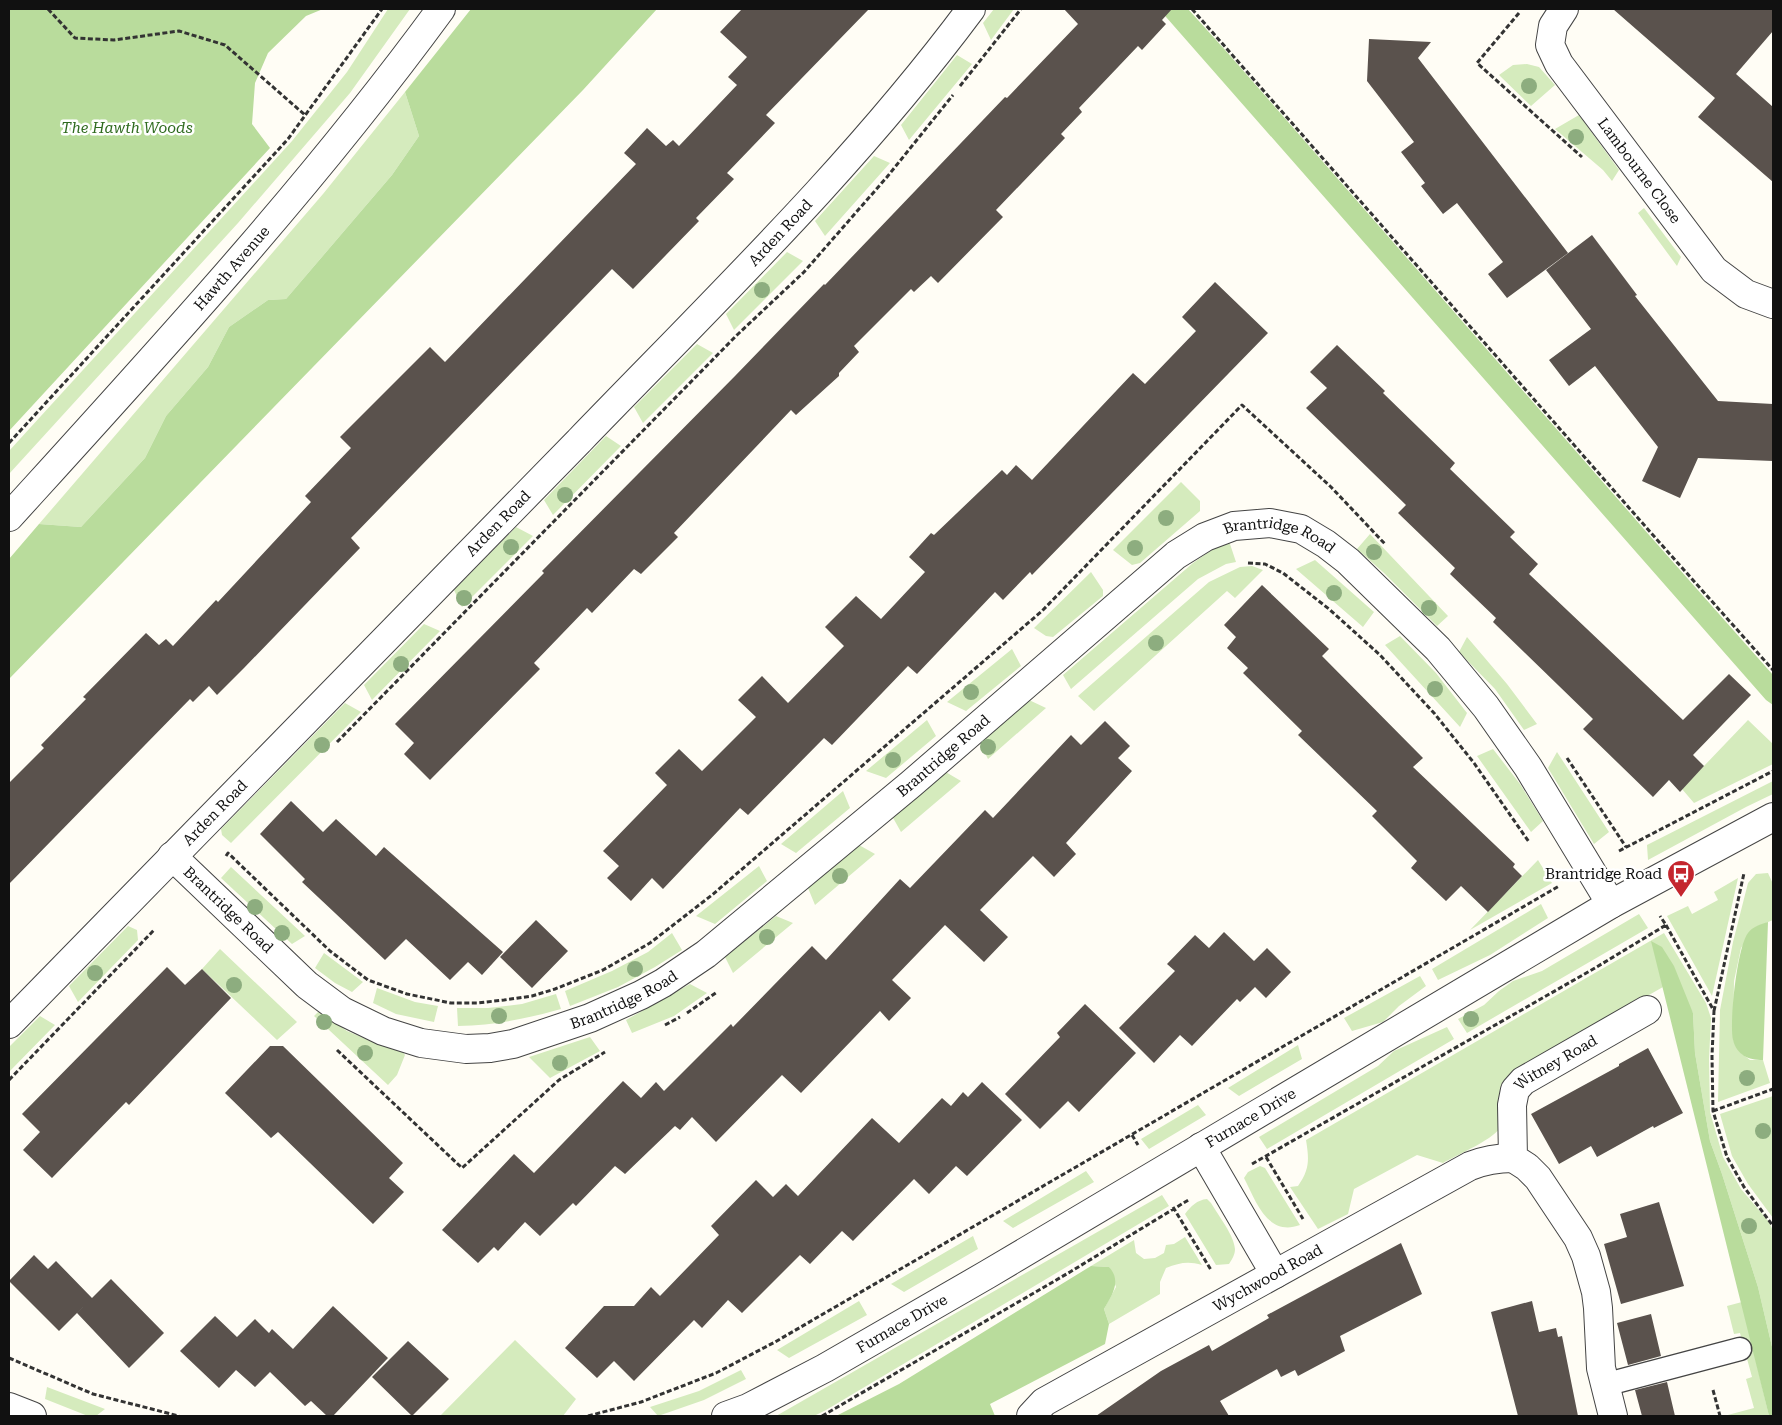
<svg xmlns="http://www.w3.org/2000/svg" width="1782" height="1425" font-family="'Roboto Serif',serif">
  <rect width="100%" height="100%" fill="#fffdf5"/>
  <path fill="#d5ebbd" d="M388,9H410L350,93L238,223L9,474V451L292,141L347,72Z
    M994,9H1014L991,40L983,23Z
    M957,55L972,64L909,140L901,125Z
    M1527,64L1539,67L1555,85L1531,106L1499,75L1513,65Z
    M405,92L419,136L392,175L286,299L268,300L229,327L208,367L166,416L145,458L81,527L39,524L323,194Z
    M1579,115L1619,170L1612,181L1603,170L1555,129Z
    M874,156L890,163L825,236L815,221Z
    M1644,208L1681,257L1677,266L1638,213Z
    M787,252L803,261L734,330L726,314Z
    M697,344L713,353L643,423L634,407Z
    M606,436L621,446L553,515L544,500Z
    M1181,482L1200,501V511L1140,563L1132,565L1113,550Z
    M516,527L533,536L462,607L454,590Z
    M1370,534L1448,616L1437,626L1384,573L1357,549Z
    M1229,541L1236,562L1226,564L1198,579L1071,689L1063,675L1193,563L1213,549Z
    M1315,560L1374,612L1363,627L1296,569Z
    M1252,566L1263,570L1235,598L1227,591L1094,711L1078,696L1209,582L1240,567Z
    M1091,572L1103,590V596L1053,637L1046,636L1034,628Z
    M424,624L440,631L372,700L364,685Z
    M1400,636L1436,673L1467,713L1460,727L1385,645Z
    M1467,637L1507,684L1537,724L1524,730L1495,689L1459,652Z
    M1012,649L1021,666L966,711L947,702Z
    M1029,700L1046,708L988,759L980,743Z
    M345,703L361,712L231,843L222,835L221,829Z
    M927,720L936,736L886,778L866,771Z
    M1748,720L1773,744V764L1694,803L1682,789Z
    M1493,749L1520,784L1543,821L1531,832L1477,756Z
    M1557,752L1609,832L1594,844L1548,768Z
    M944,771L961,781L901,832L892,816Z
    M1773,781V794L1746,807L1648,860L1647,845Z
    M843,791L850,808L796,853L781,844Z
    M859,845L875,854L815,905L808,888Z
    M1538,860L1552,883L1470,930Z
    M759,866L767,881L715,924L696,916Z
    M231,867L305,936L292,944L221,878Z
    M1768,873L1773,884V920L1756,927L1741,948L1734,981L1733,1040L1740,1052L1750,1060H1763L1770,1083L1718,1102L1720,1010L1733,942L1748,883L1756,874Z
    M1738,878L1712,996L1667,916L1688,906L1692,914L1718,900L1714,892Z
    M1541,904L1548,918L1490,955L1438,980L1432,969Z
    M1639,914L1648,928L1467,1033L1458,1019L1484,1005L1499,991L1513,981L1542,971Z
    M776,916L793,923L733,973L725,957Z
    M128,926L137,930L138,940L78,1002L69,986Z
    M672,933L682,950L655,967L618,987L570,1006L565,991L612,971L648,952Z
    M1664,933L1706,1003L1711,1018L1709,1059L1710,1112L1723,1157L1741,1189L1769,1222L1773,1231V1351L1758,1287L1722,1174L1710,1141L1695,1053L1693,1013L1652,942L1663,987L1510,1074C1508,1077 1504,1080 1502,1083C1495,1096 1507,1115 1499,1129C1492,1140 1455,1156 1443,1163L1417,1155L1354,1189L1348,1214L1318,1229L1290,1187L1298,1186C1310,1169 1309,1159 1306,1140Z
    M220,949L297,1022L277,1040L202,969Z
    M324,953L363,982L352,992L335,983L315,968Z
    M1420,976L1426,986L1399,1006L1383,1022L1352,1031L1344,1018Z
    M690,984L707,993L674,1016L632,1033L626,1020Z
    M377,988L415,1002L438,1006L434,1022L396,1014L373,1003Z
    M556,994L561,1009C525,1019 496,1025 458,1026L457,1008H488L522,1004Z
    M319,1011L347,1031L373,1042L400,1048L405,1055L397,1075L388,1085L314,1016Z
    M40,1016L55,1025L9,1072V1047Z
    M1447,1027L1454,1039L1267,1149L1259,1137L1378,1066L1394,1051Z
    M590,1037L600,1051L550,1078L529,1057Z
    M1298,1045L1302,1059L1239,1096L1228,1088Z
    M1773,1096V1218L1748,1184L1732,1156L1720,1114Z
    M1198,1105L1206,1115L1149,1149L1141,1139Z
    M1260,1166L1265,1168L1300,1225C1267,1237 1256,1201 1244,1178L1248,1172Z
    M1086,1171L1094,1182L1013,1228L1003,1221Z
    M1162,1195L1169,1206L826,1410L814,1416H776Z
    M1207,1199L1211,1203C1218,1215 1234,1235 1235,1249C1235,1255 1232,1259 1229,1264L1216,1265L1185,1214C1191,1206 1197,1200 1207,1199Z
    M973,1236L978,1249L904,1292L891,1284Z
    M1185,1237L1202,1265C1188,1261 1179,1263 1166,1268L1160,1282V1294L1109,1324L1104,1309L1116,1287L1109,1267L1091,1266L1134,1240L1136,1253L1144,1259L1155,1258L1164,1253L1166,1245L1174,1244Z
    M859,1301L867,1315L789,1358L777,1350Z
    M1742,1302L1769,1416H1724L1754,1408L1746,1379L1752,1377L1740,1333L1734,1334L1727,1306Z
    M515,1340L576,1399L563,1416H440Z
    M741,1370L746,1379L704,1400L658,1416L650,1407L699,1391Z
    M47,1387L105,1409L96,1416H88L45,1399Z"/>
  <path fill="#b9dc9c" d="M9,9H323L306,16L268,53L255,83L252,124L270,148L9,431Z
    M471,9H657L583,90L9,679V559L39,524L81,527L145,458L166,416L208,367L229,327L268,300L286,299L392,175L419,136L405,92Z
    M1159,9H1188L1226,51L1650,536L1773,675V705L1766,700Z
    M1768,922L1763,1060C1748,1060 1737,1055 1733,1040C1729,1023 1737,947 1748,933C1752,927 1761,924 1768,922Z
    M1651,941L1662,947L1674,966L1693,1013L1695,1053L1710,1141L1722,1174L1758,1287L1773,1351V1416H1769Z
    M1091,1266L1109,1267C1122,1281 1112,1295 1104,1309L1109,1324L1105,1344L990,1404L995,1416H836L899,1384Z"/>
  <path fill="#5a524d" d="M742,9H869L766,115L775,123L727,173L734,179L696,218L699,221L633,289L612,269L351,538L360,548L244,668L217,695L209,686L193,702L190,699L9,884V783L44,748L41,745L86,699L83,697L146,633L159,645L166,639L173,646L216,600L218,602L311,502L305,496L351,448L340,437L430,347L445,362L636,164L624,153L647,128L666,146L673,140L679,146L737,85L728,77L747,57L720,32Z
    M1064,9H1172L1162,20L1166,24L1142,50L1138,46L1079,108L1082,112L1061,134L1065,138L996,210L1003,217L938,283L931,276L914,292L911,289L854,346L859,352L839,373V376L796,415L791,410L674,533L678,537L641,574L634,569L592,613L587,608L534,663L540,669L430,780L404,754L414,743L395,724L544,573L542,571L735,376L824,284L825,285L1005,97L1007,98L1078,24Z
    M1613,9H1773V31L1736,74L1773,107V182L1698,117L1715,98Z
    M1369,39L1431,42L1418,58L1568,253L1507,298L1488,274L1503,262L1457,203L1443,214L1421,186L1425,183L1401,152L1414,142L1367,81Z
    M1592,235L1637,295L1635,296L1718,401L1773,404V461L1698,458L1680,498L1642,481L1658,447L1595,366L1569,386L1549,360L1591,329L1546,270Z
    M1215,282L1268,333L1032,575L1030,572L1003,600L995,592L917,674L908,666L832,745L824,738L748,815L740,808L663,889L652,878L631,901L607,878L619,866L603,851L667,785L655,773L679,749L702,771L756,717L738,700L762,676L788,703L844,646L825,627L856,596L881,619L925,572L909,557L931,533L934,535L1002,470L1007,475L1016,465L1032,480L1133,373L1145,384L1196,331L1182,317Z
    M1337,345L1385,391L1383,393L1455,463L1450,469L1515,532L1510,537L1538,564L1529,574L1683,720L1729,674L1751,695L1693,755L1704,766L1680,792L1669,780L1653,797L1583,729L1593,719L1493,622L1496,618L1450,574L1455,568L1398,513L1406,505L1306,408L1327,388L1310,372Z
    M1262,585L1329,649L1322,656L1423,758L1413,767L1515,864L1513,867L1522,876L1488,912L1461,886L1446,901L1411,868L1417,861L1372,816L1377,811L1298,735L1302,731L1243,673L1248,668L1227,648L1236,637L1224,625Z
    M1105,721L1130,746L1118,758L1132,771L1066,843L1076,854L1054,877L1033,856L980,910L1008,937L984,962L945,925L892,980L911,998L889,1021L880,1011L801,1093L782,1075L716,1142L692,1117L680,1130L675,1126L625,1174L615,1166L576,1206L573,1203L540,1236L525,1222L498,1251L494,1247L478,1263L442,1230L514,1154L534,1173L623,1081L641,1098L656,1082L664,1091L731,1024L733,1027L812,946L826,960L900,879L910,888L985,810L993,818L1071,735L1081,745Z
    M291,801L323,832L336,819L376,856L384,847L503,952L482,975L468,962L450,980L406,939L385,960L302,882L305,879L260,834Z
    M536,920L568,951L532,988L500,957Z
    M1224,932L1254,961L1267,948L1291,972L1266,998L1255,987L1240,1002L1237,999L1192,1046L1180,1035L1154,1063L1119,1028L1175,971L1167,964L1195,935L1209,948Z
    M167,967L185,985L202,969L231,998L129,1105L126,1102L52,1178L23,1150L40,1132L22,1114Z
    M1085,1004L1136,1053L1079,1112L1068,1101L1040,1129L1005,1094L1060,1037L1057,1033Z
    M270,1046H283L403,1163L389,1178L404,1192L373,1224L278,1132L271,1138L225,1093Z
    M1648,1048L1683,1113L1654,1128L1653,1126L1597,1157L1591,1146L1559,1164L1531,1114L1619,1066V1064Z
    M982,1082L1022,1120L967,1176L956,1166L929,1194L914,1179L853,1241L842,1231L810,1264L800,1255L742,1313L728,1300L702,1328L694,1320L634,1381L614,1361L597,1378L565,1348L604,1306H634L651,1287L660,1296L719,1235L711,1226L756,1180L773,1197L786,1184L798,1196L872,1118L899,1143L942,1098L951,1106L963,1092L968,1097Z
    M1659,1202L1684,1286L1621,1304L1604,1244L1627,1237L1620,1214Z
    M1401,1243L1422,1294L1340,1336L1345,1351L1298,1376L1295,1370L1281,1377L1277,1369L1220,1401L1229,1416H1096L1161,1371L1209,1345L1212,1351L1269,1318L1267,1315Z
    M34,1255L48,1269L56,1261L92,1298L111,1279L164,1333L129,1368L77,1313L84,1306L59,1331L9,1281Z
    M1532,1301L1539,1332L1556,1328L1558,1337L1562,1336L1578,1416H1518L1491,1312Z
    M333,1306L388,1358L333,1416H327L311,1401L305,1406L270,1372L255,1387L236,1370L219,1388L180,1351L215,1316L237,1337L255,1319L269,1333L272,1329L293,1349Z
    M1651,1314L1661,1356L1628,1365L1617,1323Z
    M408,1341L449,1379L412,1416L372,1377Z
    M1667,1382L1675,1416H1642L1635,1390Z"/>
  <g fill="none" stroke-linecap="round" stroke-linejoin="round">
    <defs>
      <path id="service" d="M1604,1385L1740,1349"/>
      <g id="minor">
        <path id="s1" d="M1564,9L1553,26L1550,45L1559,64L1714,270L1746,294L1773,304"/>
        <path id="s2" d="M172,856L307,985L342,1011L383,1031L421,1043L466,1049L490,1048L513,1044L590,1018L641,995L663,983L706,954L911,784L1176,555L1205,537L1234,526L1270,523L1301,529L1326,544L1348,561L1438,649L1486,707L1528,767L1611,904"/>
        <path id="s3" d="M9,1024C199,829 389,635 579,441C714,301 855,165 971,9"/>
        <path d="M1201,1147L1275,1274"/>
        <path id="s4" d="M1031,1416L1044,1402L1470,1166C1485,1160 1498,1158 1513,1158"/>
        <path id="s5" d="M1613,1416L1601,1368L1598,1308L1596,1292L1586,1256L1578,1238L1538,1178L1527,1167L1513,1158L1512,1105L1515,1090L1523,1081L1647,1010"/>
      </g>
      <g id="tertiary">
        <path id="s6" d="M9,517C158,353 310,188 441,9"/>
        <path d="M9,1407L32,1416"/>
        <path id="s7" d="M726,1416L748,1408L825,1368L988,1274L1611,904L1773,817"/>
      </g>
    </defs>
    <use href="#service" stroke="#444" stroke-width="25"/>
    <use href="#minor" stroke="#444" stroke-width="30"/>
    <use href="#tertiary" stroke="#444" stroke-width="30"/>
    <path stroke="#333" stroke-width="3" stroke-dasharray="5 2.5" stroke-linecap="butt" d="M48,9L75,38L114,40L179,31L225,45L305,115
      M1192,9L1652,534L1773,670
      M1519,13L1477,63L1582,157
      M960,86L1021,9
      M9,443L288,139L382,9
      M1248,563L1265,564L1283,573L1329,609L1380,655L1434,713L1474,763L1529,842
      M337,742L737,335L804,272L887,177L953,95
      M1567,758L1626,847
      M1619,851L1773,771
      M226,856L228,853L330,951L368,980L407,994L451,1003H477L504,1000L532,996L555,989L603,970L650,943L712,895L1042,611L1242,405L1331,487L1385,544
      M1666,925L1714,1011L1712,1056L1713,1111L1727,1157L1744,1187L1773,1226
      M1714,1011L1744,873
      M687,1013L717,992
      M665,1025L680,1017
      M337,1050L462,1168L559,1080L605,1052
      M9,1080L155,929
      M1713,1111L1773,1089
      M1132,1135L1138,1145
      M1266,1157L1303,1219
      M1252,1164L1595,968L1666,925L1660,916
      M1173,1207L1211,1270
      M9,1358L93,1394L179,1416
      M1713,1390L1720,1416
      M588,1416L641,1402L716,1373L775,1342L1559,886
      M822,1416L1070,1272L1190,1199"/>
    <use href="#service" stroke="#fff" stroke-width="22"/>
    <use href="#minor" stroke="#fff" stroke-width="28"/>
    <use href="#tertiary" stroke="#fff" stroke-width="28"/>
  </g>
  <g fill="#8dad7f">
    <circle cx="1529" cy="86" r="8"/>
    <circle cx="1576" cy="137" r="8"/>
    <circle cx="762" cy="290" r="8"/>
    <circle cx="565" cy="495" r="8"/>
    <circle cx="1166" cy="518" r="8"/>
    <circle cx="511" cy="547" r="8"/>
    <circle cx="1135" cy="548" r="8"/>
    <circle cx="1374" cy="552" r="8"/>
    <circle cx="1334" cy="593" r="8"/>
    <circle cx="464" cy="598" r="8"/>
    <circle cx="1429" cy="608" r="8"/>
    <circle cx="1156" cy="643" r="8"/>
    <circle cx="401" cy="664" r="8"/>
    <circle cx="1435" cy="689" r="8"/>
    <circle cx="971" cy="692" r="8"/>
    <circle cx="322" cy="745" r="8"/>
    <circle cx="988" cy="747" r="8"/>
    <circle cx="893" cy="760" r="8"/>
    <circle cx="840" cy="876" r="8"/>
    <circle cx="255" cy="907" r="8"/>
    <circle cx="282" cy="933" r="8"/>
    <circle cx="767" cy="937" r="8"/>
    <circle cx="635" cy="969" r="8"/>
    <circle cx="95" cy="973" r="8"/>
    <circle cx="234" cy="985" r="8"/>
    <circle cx="499" cy="1016" r="8"/>
    <circle cx="1471" cy="1019" r="8"/>
    <circle cx="324" cy="1022" r="8"/>
    <circle cx="365" cy="1053" r="8"/>
    <circle cx="560" cy="1063" r="8"/>
    <circle cx="1747" cy="1078" r="8"/>
    <circle cx="1763" cy="1131" r="8"/>
    <circle cx="1749" cy="1226" r="8"/>
  </g>
  <defs>
    <symbol id="bus-pin" viewBox="-11 -11 22 30"><path d="M0 17L-7.5 6A9.5 9.5 0 1 1 7.5 6Z" fill="#c4262e" stroke="#fff"/><path d="M-5-6H5V4H4V6H2V4H-2V6H-4V4H-5ZM-3.5-4V0h7V-4ZM-3.5 1.2v1.5H-2V1.2ZM2 1.2v1.5H3.5V1.2Z" fill="#fff"/></symbol>
  </defs>
  <g fill-rule="evenodd">
    <use href="#bus-pin" x="1665" y="858" width="32" height="43"/>
  </g>
  <g text-anchor="middle" dominant-baseline="central" stroke-width="5" stroke-linejoin="round" paint-order="stroke">
    <g font-size="15" font-style="italic" fill="#2f6b1f" stroke="#fff">
      <text x="127" y="128">The Hawth Woods</text>
    </g>
    <g font-size="15" fill="#111" stroke="#fff">
      <text stroke="none"><textPath href="#s1" startOffset="194">Lambourne Close</textPath></text>
      <text stroke="none"><textPath href="#s3" startOffset="1105">Arden Road</textPath></text>
      <text stroke="none"><textPath href="#s6" startOffset="334">Hawth Avenue</textPath></text>
      <text stroke="none"><textPath href="#s3" startOffset="700">Arden Road</textPath></text>
      <text stroke="none"><textPath href="#s2" startOffset="1352">Brantridge Road</textPath></text>
      <text stroke="none"><textPath href="#s2" startOffset="932">Brantridge Road</textPath></text>
      <text stroke="none"><textPath href="#s3" startOffset="295">Arden Road</textPath></text>
      <text stroke="none"><textPath href="#s2" startOffset="78">Brantridge Road</textPath></text>
      <text stroke="none"><textPath href="#s2" startOffset="528">Brantridge Road</textPath></text>
      <text stroke="none"><textPath href="#s5" startOffset="405">Witney Road</textPath></text>
      <text stroke="none"><textPath href="#s7" startOffset="604">Furnace Drive</textPath></text>
      <text stroke="none"><textPath href="#s4" startOffset="275">Wychwood Road</textPath></text>
      <text stroke="none"><textPath href="#s7" startOffset="199">Furnace Drive</textPath></text>
    </g>
    <g font-size="15" fill="#111" stroke="#fff" text-anchor="end">
      <text x="1662" y="874">Brantridge Road</text>
    </g>
  </g>
  <rect width="1782" height="1425" fill="none" stroke="#111111" stroke-width="20"/>
</svg>
